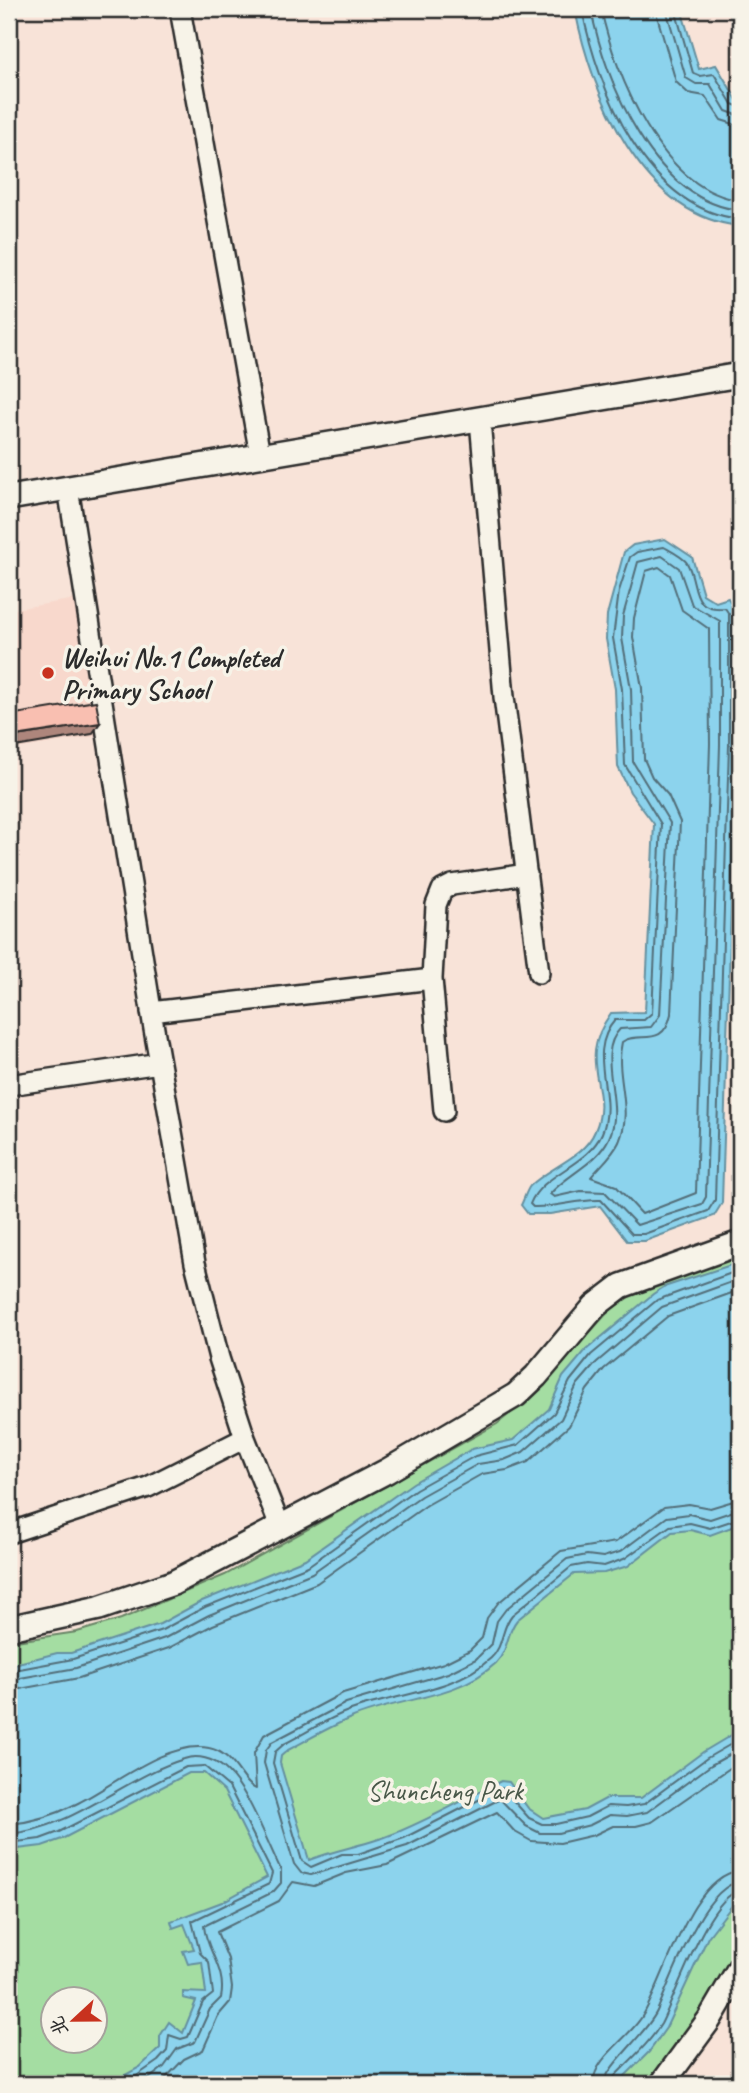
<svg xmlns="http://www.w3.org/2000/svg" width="749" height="2093" font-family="Caveat,'LXGW WenKai TC',sans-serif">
  <rect width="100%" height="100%" fill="#f8e3d8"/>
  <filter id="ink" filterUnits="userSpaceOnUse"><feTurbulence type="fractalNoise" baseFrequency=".0143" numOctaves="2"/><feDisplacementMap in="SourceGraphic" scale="14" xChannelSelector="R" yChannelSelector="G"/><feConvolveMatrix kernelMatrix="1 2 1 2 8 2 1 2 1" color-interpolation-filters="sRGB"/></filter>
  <g filter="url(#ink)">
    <path fill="#f8d8cc" d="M76,599L98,736L9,750V610Z"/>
    <path fill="#a4dda2" stroke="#688466" stroke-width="2" fill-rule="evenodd" d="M740,1253V1944L680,2049L653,2084H9V1642L77,1632L121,1619L225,1575L497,1424L532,1396L609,1311L650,1282ZM52,1998H94V2040H52Z"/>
    <path fill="#8cd3ed" stroke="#65909f" stroke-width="2" d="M575,9H681L699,69L716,65L740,105V226C642,217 591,93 575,9Z
      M665,539L692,557L703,594L716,602L728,598L736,612V745L722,1203L714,1216L645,1241H627L600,1206L550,1214H528L521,1205C524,1200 526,1191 530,1186C549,1167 584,1158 595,1131C614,1088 574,1064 611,1013L645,1012L654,824L630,792L618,767L615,689L606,639L607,615L624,552L633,545Z
      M740,1262V1524L710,1535L690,1530L672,1532L628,1566L604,1573L574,1574L517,1620C506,1633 509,1650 496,1663C458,1699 397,1698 351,1718C329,1727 309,1739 288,1750L281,1756L280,1763L309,1860C340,1848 368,1845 398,1832C432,1818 467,1798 501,1781L509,1782L528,1808L543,1818L585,1810L607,1798H641L703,1752L740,1730V1895L708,1937L666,2028L649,2052L617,2084H109L140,2067L160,2048V2036L169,2022L183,2033L196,2001L183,1998V1992L206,1993L202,1962L188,1964L183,1951L194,1949L184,1924L173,1928L171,1921L222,1902L267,1877L224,1791L204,1773H189L62,1839L42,1846L9,1850L10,1665L57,1653H71L160,1624L202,1601L305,1559L413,1483L472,1449L513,1440L549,1409L563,1377L586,1350L653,1294L664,1287Z"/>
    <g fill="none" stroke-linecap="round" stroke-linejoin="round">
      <path stroke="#526e79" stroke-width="2" d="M582,9C598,90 646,209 740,219
        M591,9C605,82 655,202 740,210
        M601,9C615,75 663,192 740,200
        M655,9L676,82L688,93L705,96L721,120L740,126
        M666,9L686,78L696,84H710L726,111L740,116
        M675,9L693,73L700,76L714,74L732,104L740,107
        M664,547C671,551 683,557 687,563C699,584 689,611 725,608L729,614V745L715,1200L708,1211L644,1234H632L601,1200C578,1199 556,1208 533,1207L530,1204C542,1173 588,1166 602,1133C618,1095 585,1054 615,1020H644L652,1013L661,824L625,765L622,689L613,638L619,591L630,557L637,552Z
        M662,556L679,568L692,605L720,621V745L706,1197L702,1204L637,1225L605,1192L581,1191L554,1197L550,1194C567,1174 597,1164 609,1138C626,1104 594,1055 620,1029L651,1027L660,1015L670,823L633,762L631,689L622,638L623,616L638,562Z
        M659,567L670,575L682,610L709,629L710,744L696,1193L642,1214L616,1186L591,1177C600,1166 613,1155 619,1142C634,1108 614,1076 622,1042C639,1030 663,1050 671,1014L680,822L668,795L652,777L644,759L642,688L633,637L634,618L646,571Z
        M740,1509L710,1519L689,1514L667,1517L620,1552L603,1557L587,1555L567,1559L506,1609L497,1621L492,1643L476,1659L448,1673L346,1703L272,1742L266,1750L264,1763L294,1864L301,1873L311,1875L407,1846L500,1799L526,1826L540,1833H558L590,1825L610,1815L627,1816L647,1812L711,1765L740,1749
        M740,1518L710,1528L690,1523L670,1526L624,1559L604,1566L587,1564L571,1567L512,1615C501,1628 504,1646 491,1658C456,1691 395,1694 351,1710C328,1718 306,1733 284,1744L275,1752L273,1763L302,1861L311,1867L342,1854H358L404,1838L502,1788L529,1818L542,1824H556L587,1817L608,1806L626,1807L644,1804L707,1758L740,1739
        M9,1671L73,1659L162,1630L205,1607L308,1566L416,1489L475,1456L518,1445L554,1413L570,1381L591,1355L657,1300L740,1270
        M9,1680L76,1668L165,1638L209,1615L312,1573L421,1496L478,1464L504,1460L523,1452L561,1419L577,1385L597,1362L662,1307L740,1279
        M9,1691L79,1678L169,1648L213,1625L317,1583L427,1505L482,1474L507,1470L528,1462L569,1426L587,1390L604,1369L668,1316L740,1290
        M9,1824C33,1822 55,1815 76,1804C111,1787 169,1739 209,1748C235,1753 242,1784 256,1789L254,1753L264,1735L343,1693L444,1663L470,1650L482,1638L487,1618L498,1603L561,1551L616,1542L664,1507L689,1504L710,1508L740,1499
        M9,1834C76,1828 122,1778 184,1759C198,1754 213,1759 224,1768C248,1788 266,1840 281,1870V1883L273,1892L204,1926C206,1951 227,1969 221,1998L210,2009L195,2042L177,2049L164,2067L142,2084
        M9,1843L40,1839L59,1832L186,1767L204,1766L229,1787L272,1873L269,1884L192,1921L200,1953L209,1962L213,1994L203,2002L188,2037L181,2039L169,2035L167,2051L158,2061L125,2084
        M160,2084L184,2059L203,2050L218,2016L230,2002L232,1988L228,1959L217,1932L279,1901L293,1882L314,1886L346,1873L387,1865L497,1812L515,1832L531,1841L560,1843L594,1835L613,1826H636L652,1822L740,1761
        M593,2084C594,2057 630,2038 643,2015C664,1981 692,1873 740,1871
        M604,2084C605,2067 647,2033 657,2011C670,1982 704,1884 740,1882
        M613,2084L614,2077C630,2060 649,2044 661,2024C675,1998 709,1894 740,1891"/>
      <defs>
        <path id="minor" d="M180,9L260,455
          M480,420L504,697L539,973
          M68,488L154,1029L195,1263L219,1358L245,1438L280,1526
          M432,979L436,905L442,890L452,885L527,874
          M151,1012L432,979L444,1111
          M9,1085L160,1063
          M9,1533L148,1487L245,1438"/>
        <path id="tertiary" d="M9,498L740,375
          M9,1628L99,1608L173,1583L387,1471L516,1395L536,1376L595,1306L621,1286L740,1243
          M662,2084L709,2020L740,1967"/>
      </defs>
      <use href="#minor" stroke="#2b2b2b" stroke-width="24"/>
      <use href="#tertiary" stroke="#2b2b2b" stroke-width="28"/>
      <use href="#minor" stroke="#f7f3e8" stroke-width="19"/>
      <use href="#tertiary" stroke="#f7f3e8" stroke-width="23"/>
    </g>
    <path fill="#ae867c" stroke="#2b2b2b" stroke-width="2" d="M100,723L92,734L9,748V737Z"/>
    <path fill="#f9bfb1" stroke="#2b2b2b" stroke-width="2" d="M96,701L100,723L9,737V715Z"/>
  </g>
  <circle fill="#c8321e" stroke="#f7f3e8" stroke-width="2.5" cx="48" cy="673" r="7"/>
  <g text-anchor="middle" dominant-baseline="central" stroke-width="7" stroke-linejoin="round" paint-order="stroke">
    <g font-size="28" font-weight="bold" fill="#2b2b2b" stroke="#f7f3e8" text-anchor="start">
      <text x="62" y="657">Weihui No.1 Completed<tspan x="62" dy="32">Primary School</tspan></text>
    </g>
    <g font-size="28" fill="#495849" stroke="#f7f3e8">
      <text x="445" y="1790">Shuncheng Park</text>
    </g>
  </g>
  <rect width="749" height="2093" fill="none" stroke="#f7f3e8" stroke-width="35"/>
  <rect x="18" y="18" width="714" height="2058" fill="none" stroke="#2b2b2b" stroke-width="2.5" filter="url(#ink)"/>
  <g transform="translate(74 2020) rotate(248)"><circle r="33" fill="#f7f3e8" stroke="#a5a39c" stroke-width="2"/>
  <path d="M0-5L12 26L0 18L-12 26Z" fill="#c8321e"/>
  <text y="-10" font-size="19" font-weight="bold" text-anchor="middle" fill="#2b2b2b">北</text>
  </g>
</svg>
